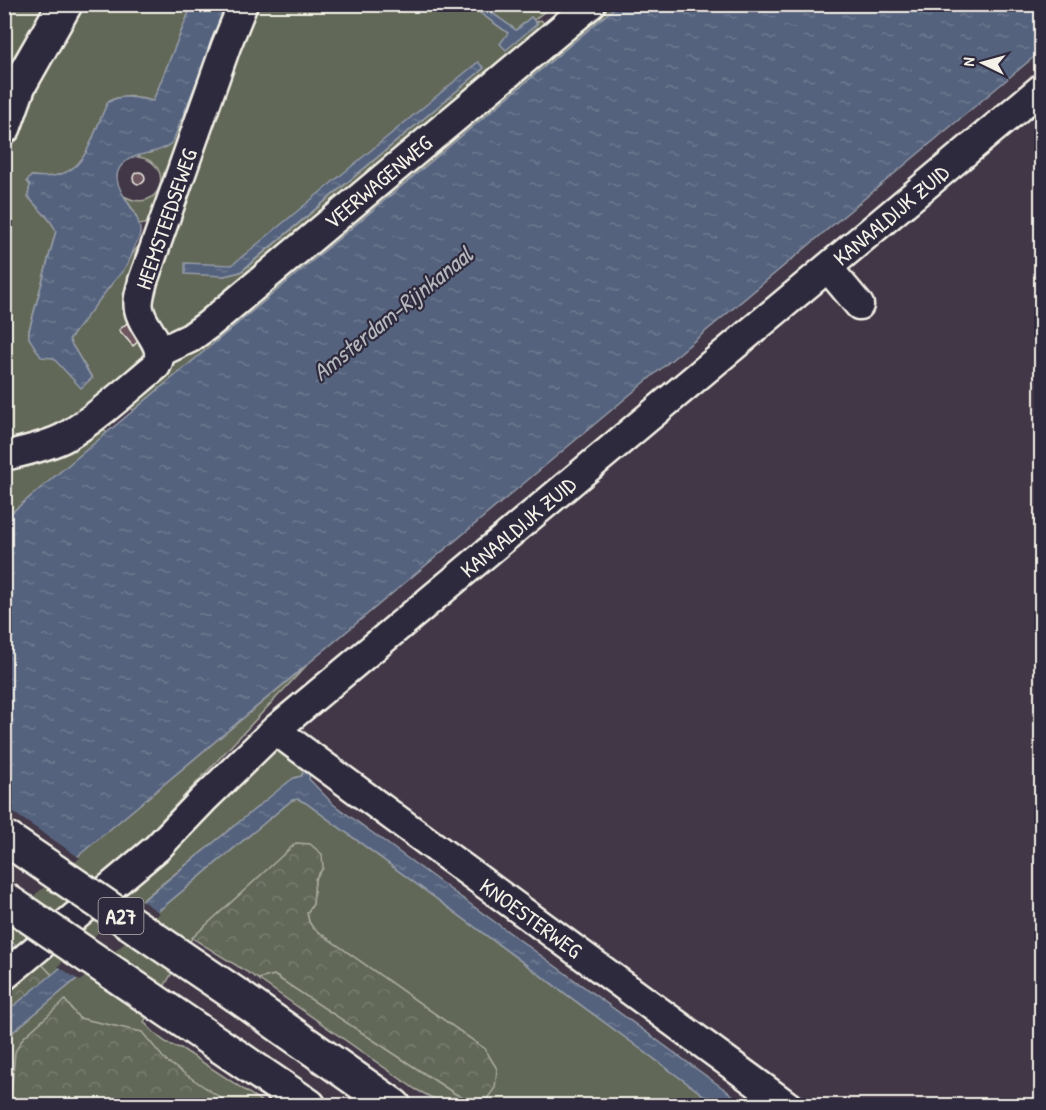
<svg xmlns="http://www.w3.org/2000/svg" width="1046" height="1110" font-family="'Patrick Hand',sans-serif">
  <defs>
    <pattern id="forest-crowns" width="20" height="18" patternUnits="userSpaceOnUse" patternTransform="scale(1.5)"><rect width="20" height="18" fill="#626759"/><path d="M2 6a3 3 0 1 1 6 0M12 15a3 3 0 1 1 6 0" fill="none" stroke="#797d71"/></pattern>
    <pattern id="water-ripples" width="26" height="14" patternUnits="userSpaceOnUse" patternTransform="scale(1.5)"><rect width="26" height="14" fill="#54627d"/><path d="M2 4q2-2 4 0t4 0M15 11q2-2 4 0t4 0" fill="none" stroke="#6d798f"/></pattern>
  </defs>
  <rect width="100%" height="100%" fill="#423747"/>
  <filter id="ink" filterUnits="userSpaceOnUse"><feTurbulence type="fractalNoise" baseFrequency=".0167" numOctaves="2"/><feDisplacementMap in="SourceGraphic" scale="12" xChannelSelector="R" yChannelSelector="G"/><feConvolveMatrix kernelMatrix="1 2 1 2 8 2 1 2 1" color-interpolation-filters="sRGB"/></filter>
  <g filter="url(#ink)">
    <path fill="#626759" stroke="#abaca0" stroke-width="1.5" fill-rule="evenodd" d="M15,5H45L5,71V22Z
      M85,5H192L153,101C137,97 122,93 108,102C88,142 88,183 32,176L27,181L30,185L28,196C36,208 51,217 56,231L29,330V338L53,358L92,378L69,340L156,222L139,225L135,213L124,196C161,217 177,162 138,157L142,153H150L173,141L227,5H236L131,293L151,356L68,425L5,448V167C20,109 55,56 85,5Z
      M249,5H469L509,34L537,23L535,22L541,20L549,29L244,284L171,335L161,331L154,324L147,288ZM478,63L483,69L241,272L224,276L185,264L232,266Z
      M481,5H579L560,20L550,7L534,20L531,17L516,30Z
      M602,5H618L133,411L124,401L206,336Z
      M101,424L107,434L5,518V466Z
      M307,665L109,876L21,948L5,938L4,917Z
      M272,751L288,752L308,767L303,771L302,776L294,778L157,888L52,975L38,960Z
      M298,799L306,803L717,1105H446L415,1089L258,979L274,975L454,1093L477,1105L486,1100L485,1049L313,928L309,922L307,913L313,904L315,879L323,868L192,938L144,1022C154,1033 166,1046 181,1048L267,1105L5,1106V1045L14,1031L292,800Z"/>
    <path fill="url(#forest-crowns)" stroke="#abaca0" stroke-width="1.5" d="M296,843L310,844L322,854L323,868L315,879L313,904L307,913L309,922L313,928L485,1049L497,1069L495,1088L486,1100L478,1105L454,1093L274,975L258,979L192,938Z
      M38,960L52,975L5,1013V987Z
      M65,1000L79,1018L142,1032L166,1061L231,1105H10L15,1052L23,1038Z"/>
    <path fill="url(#water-ripples)" stroke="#949ba8" stroke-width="1.5" d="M192,5H227L173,141C161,156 133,150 121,166C105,186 142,210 140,233C140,237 137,242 135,246C133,251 131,258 128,263C124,271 116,278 111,285C97,303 83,321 69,340L92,378L81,388L53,358L41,357L29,338V331L56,231C51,217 36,208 28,196L30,185L27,181L31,176C88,183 88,142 108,102C123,93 137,98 153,101Z
      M469,5H481L516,30L531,17L537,24L506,50L500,44L508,33Z
      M618,5H1041V51L5,917V518Z
      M478,62L484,68L240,272L224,276L185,274V263L232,265Z
      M303,771L310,773L309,779L333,804L746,1105H717L306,803L298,799L292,800L14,1031L5,1045V1013L288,782L294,778L302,776Z"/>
    <path fill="#423747" d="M5,807L80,858L4,920Z
      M139,899L160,913L80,981L58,966Z"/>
    <path fill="#6e565f" stroke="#f4f1e8" stroke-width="1.5" d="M133 178a6 6 0 1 1 12 0a6 6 0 1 1-12 0Z
      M127,323L140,340L133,346L119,330Z"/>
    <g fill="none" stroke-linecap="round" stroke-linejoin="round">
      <defs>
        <path id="minor" d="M828,268L859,305
          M160,352L190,338L208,325L591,4
          M4,456C22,452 52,445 67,436C99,416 127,390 156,366C168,344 143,331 139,309C137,300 141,290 143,281L226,46L243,4
          M275,730L788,1106
          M4,976L157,848L203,800L275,730L1042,88"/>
        <path id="major" d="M4,127L19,85L65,4"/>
        <path id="highway" d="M238,996L394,1106
          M197,1030L309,1106"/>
      </defs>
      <use href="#minor" stroke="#f4f1e8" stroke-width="33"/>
      <use href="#major" stroke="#f4f1e8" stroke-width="38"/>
      <use href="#highway" stroke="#f4f1e8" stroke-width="38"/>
      <use href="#minor" stroke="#2f2a3d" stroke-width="28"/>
      <use href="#major" stroke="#2f2a3d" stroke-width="33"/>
      <use href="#highway" stroke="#2f2a3d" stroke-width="33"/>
      <defs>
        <path id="highway-bridge" d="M4,837L238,996
          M4,899L197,1030"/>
      </defs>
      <use href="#highway-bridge" stroke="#f4f1e8" stroke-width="38" stroke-linecap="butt"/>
      <use href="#highway-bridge" stroke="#2f2a3d" stroke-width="33"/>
    </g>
  </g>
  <g text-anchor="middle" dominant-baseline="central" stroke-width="4.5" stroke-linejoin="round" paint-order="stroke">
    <rect fill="#2f2a3d" stroke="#b9b5b5" stroke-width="1.5" x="98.5" y="898" width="45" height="36" rx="4.5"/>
    <g font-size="21" font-weight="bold" fill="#f4f1e8">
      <text x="121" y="916">A27</text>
    </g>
    <g font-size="22" fill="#f4f1e8" stroke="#2f2a3d">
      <text transform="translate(378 182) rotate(-40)">VEERWAGENWEG</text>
      <text transform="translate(891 215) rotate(-40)">KANAALDIJK ZUID</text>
      <text transform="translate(166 219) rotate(-71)">HEEMSTEEDSEWEG</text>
      <text transform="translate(518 527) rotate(-40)">KANAALDIJK ZUID</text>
      <text transform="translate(531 918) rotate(36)">KNOESTERWEG</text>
    </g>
    <g font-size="24" font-style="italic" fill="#b4b8bd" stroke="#2f2a3d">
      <text transform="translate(392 313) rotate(-39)">Amsterdam-Rijnkanaal</text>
    </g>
  </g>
  <rect width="1046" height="1110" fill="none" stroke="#2f2a3d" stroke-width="24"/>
  <rect x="12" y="12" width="1022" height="1086" fill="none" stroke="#f4f1e8" stroke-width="2" filter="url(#ink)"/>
  <g transform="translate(983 63) rotate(275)" stroke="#2f2a3d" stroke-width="4.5" paint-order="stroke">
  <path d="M0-4.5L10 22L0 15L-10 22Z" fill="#f4f1e8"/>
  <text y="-9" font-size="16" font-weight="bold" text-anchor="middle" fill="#f4f1e8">N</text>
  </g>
</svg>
